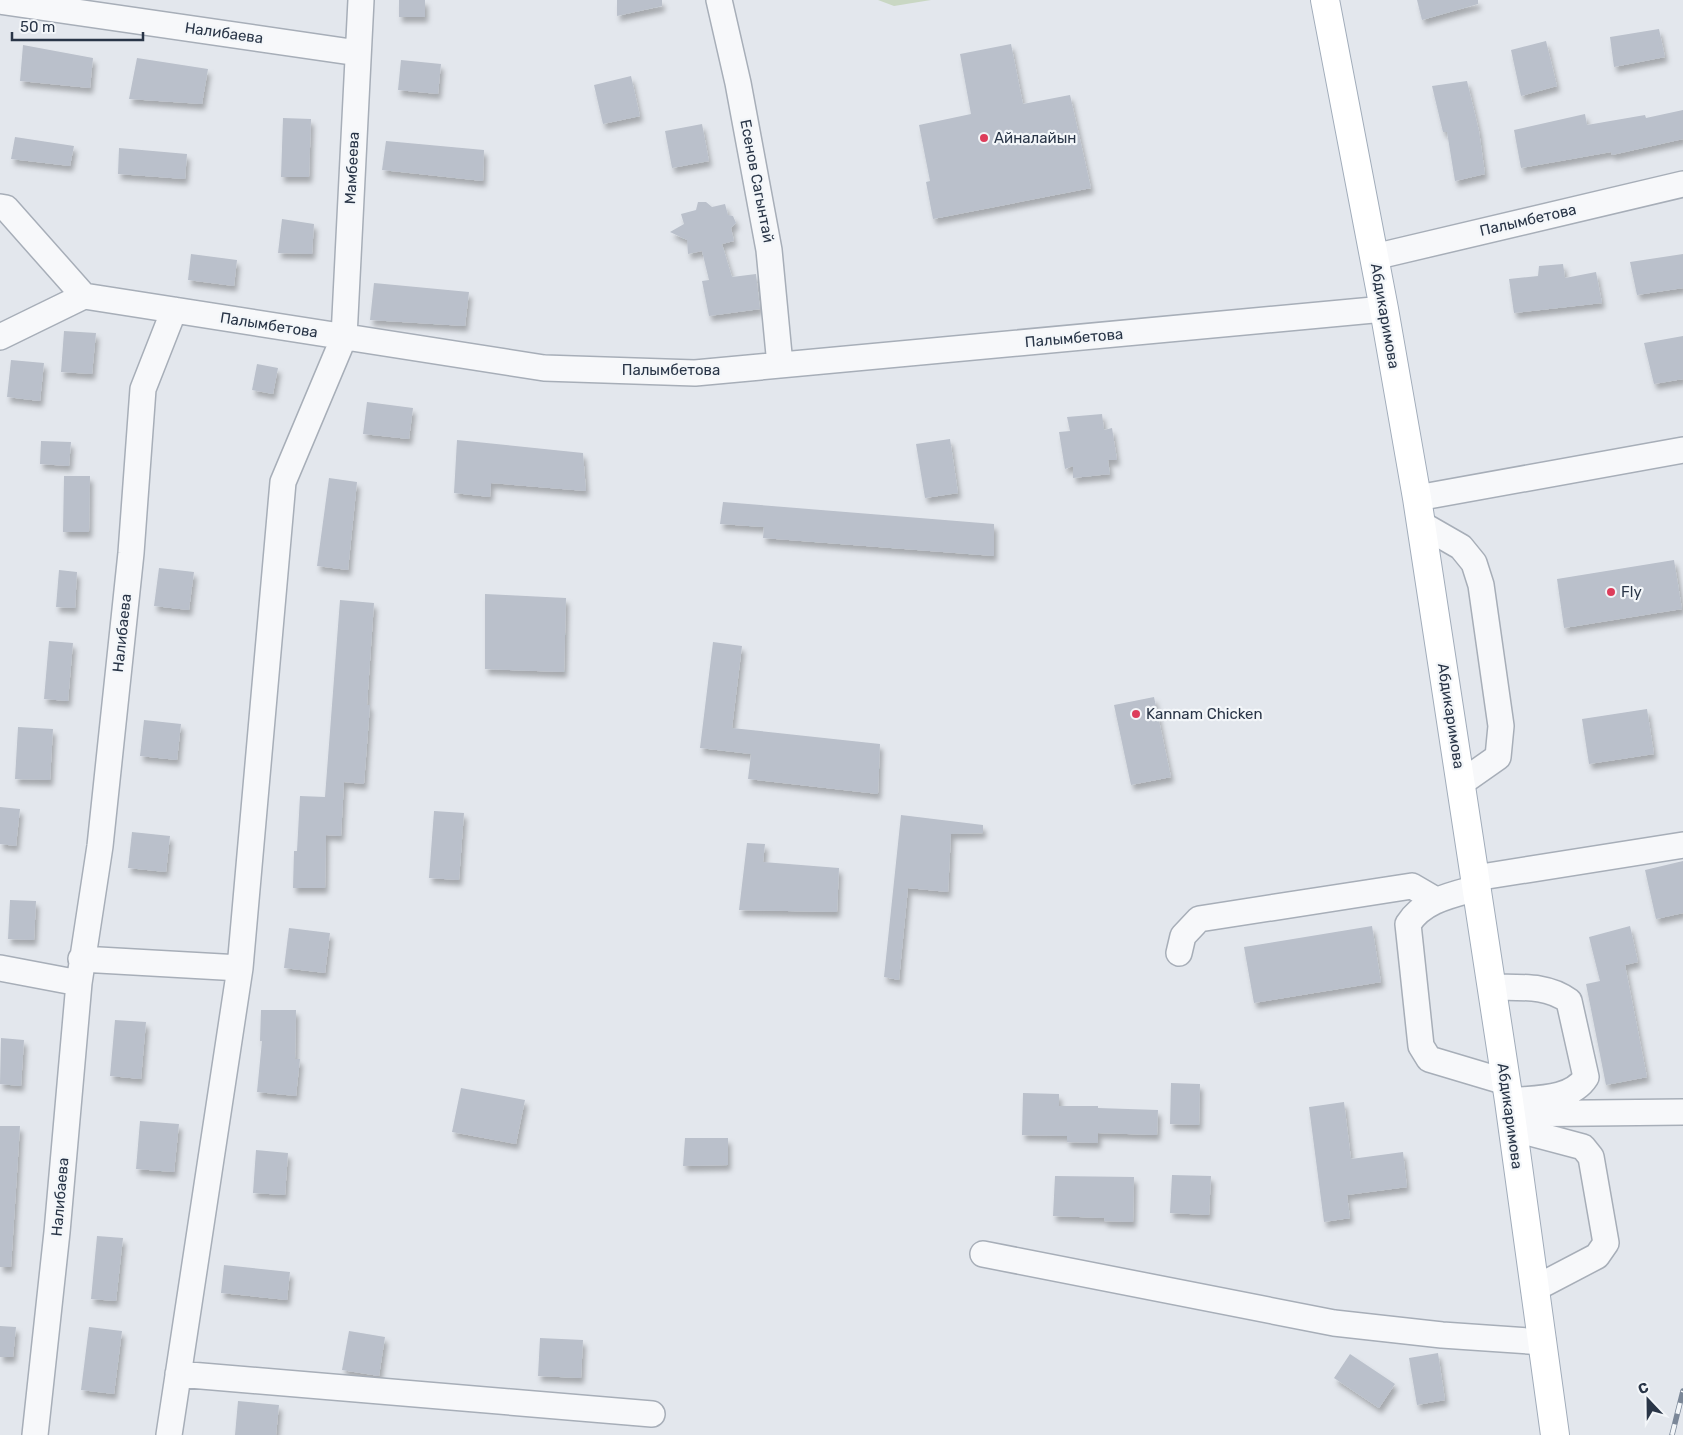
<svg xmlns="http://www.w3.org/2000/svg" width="1683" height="1435" font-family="Rubik,sans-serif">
  <defs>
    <filter id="shadow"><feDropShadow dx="3" dy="5.5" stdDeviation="2.5" flood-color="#0004"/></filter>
  </defs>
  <rect width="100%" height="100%" fill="#e3e7ed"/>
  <path fill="#c9d7c3" d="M878,0H931L894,6Z"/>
  <path fill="#bac0cb" filter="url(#shadow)" d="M399,0H425V17H399Z
    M617,0H662V6L617,16Z
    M1417,0H1478V4L1422,20Z
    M1659,29L1665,57L1614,67L1610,37Z
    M1546,41L1557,86L1521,96L1511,50Z
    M1011,44L1023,104L1070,95L1091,188L933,219L926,182L930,181L919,125L971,114L960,54Z
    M23,45L93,58L90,88L20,81Z
    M137,58L208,69L202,104L129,99Z
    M401,60L441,64L438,94L398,90Z
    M631,76L640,116L603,124L594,85Z
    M1467,81L1479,131L1485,174L1455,181L1447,132H1443L1432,86Z
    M1683,110V139L1612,155L1611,152L1521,168L1514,130L1585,114L1587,125L1645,115L1646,118Z
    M283,118L311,119L309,177H281Z
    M702,124L709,161L672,168L665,131Z
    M15,137L74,146L70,166L11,159Z
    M386,141L484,150L483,181L382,170Z
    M119,148L187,154L185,179L118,174Z
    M698,202H706L712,207L725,204L728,215L733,216L736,223L731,228L734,241L722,244L732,277L756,274L760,309L709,316L702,281L709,280L702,251L688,254L687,240L670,232L684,224L681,214L696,210Z
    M282,219L314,224L312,254L278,253Z
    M191,254L237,260L234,286L188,280Z
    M1683,254V288L1637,295L1630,262Z
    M1563,264L1565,278L1596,272L1602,303L1514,313L1509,279L1538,276L1539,266Z
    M374,283L469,292L465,326L370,320Z
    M64,331L96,333L92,374L61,372Z
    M1683,336V379L1654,384L1644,343Z
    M11,360L44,363L40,401L7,397Z
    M257,364L278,368L273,394L252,390Z
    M367,402L413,408L409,439L363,434Z
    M1102,414L1104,430L1112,428L1117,460H1108L1110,474L1073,478V466L1065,469L1059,432L1070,431L1067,417Z
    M950,439L958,493L925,498L916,444Z
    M457,440L583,453L586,491L491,483L490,497L454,493Z
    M41,441L71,442L69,466L40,464Z
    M64,476H90L89,532H63Z
    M329,478L357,482L348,570L317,566Z
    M723,502L994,524V556L763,538L764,527L720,524Z
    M1674,560L1682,609L1564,628L1557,579Z
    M159,568L194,572L189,610L154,606Z
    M59,570L77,572L75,608L56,607Z
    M485,594L566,598L564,672L485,669Z
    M340,600L374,603L367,705H370L364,784L344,782L341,836L326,835L325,888H293L294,851H297L300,796L325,797Z
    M49,641L73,643L68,701L44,699Z
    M713,642L742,646L732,728L880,744L878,794L748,779L751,754L700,748Z
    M1154,697L1171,777L1131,785L1114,705Z
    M1647,709L1654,754L1589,764L1582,719Z
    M144,720L181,724L177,760L140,756Z
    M18,727L53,729L50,780L15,779Z
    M0,807L20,809L16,846L0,844Z
    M434,811L464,813L459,880L429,878Z
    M901,815L983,825V833L951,834L948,892L908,888L899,980L884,977Z
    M132,832L170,836L166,872L128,868Z
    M747,843L765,844L763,862L839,868L837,912L739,910Z
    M1683,861V913L1656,919L1645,870Z
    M10,900L36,901L34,940L8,939Z
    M1372,926L1381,982L1254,1003L1244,947Z
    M1630,926L1638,962L1625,965L1647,1077L1606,1085L1586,984L1600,981L1589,937Z
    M289,928L330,933L325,973L284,968Z
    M261,1010H296L295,1059H300L296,1096L257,1092L262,1041H260Z
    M115,1020L146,1022L141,1079L110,1076Z
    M1,1038L24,1040L21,1086L0,1084Z
    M1171,1083L1200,1084L1199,1125L1170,1124Z
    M461,1088L525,1100L516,1144L452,1132Z
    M1023,1093L1059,1094V1106H1098V1108L1158,1110L1157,1135L1098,1133V1143L1067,1142V1136L1022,1135Z
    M1344,1102L1351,1159L1403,1152L1407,1187L1347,1195L1350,1218L1324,1222L1309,1107Z
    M140,1121L179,1124L174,1172L136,1169Z
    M0,1126H20L11,1267H0Z
    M685,1138H728V1165L683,1166Z
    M256,1150L288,1153L285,1195L253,1193Z
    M1172,1175L1211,1176L1209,1215L1170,1213Z
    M1055,1176L1134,1177L1133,1222L1104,1221L1105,1218L1053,1216Z
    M97,1236L123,1238L116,1301L91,1299Z
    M224,1265L290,1272L287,1300L221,1293Z
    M0,1326L16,1327L13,1357H0Z
    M89,1327L122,1331L114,1394L81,1390Z
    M349,1331L385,1337L379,1376L342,1370Z
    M540,1338L583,1340L581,1378L538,1376Z
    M1438,1353L1445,1400L1417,1405L1409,1358Z
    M1350,1354L1395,1384L1379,1408L1334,1378Z
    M238,1401L279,1405L276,1435H235Z"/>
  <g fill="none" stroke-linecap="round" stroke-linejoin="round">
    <defs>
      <path id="minor" d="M719,0L738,83L769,250L780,365
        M0,1L358,53
        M0,207L6,208L84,296L544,368L695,373L1384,309
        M1374,257L1683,184
        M0,337L84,296
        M1417,498L1683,450
        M1421,524L1461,547L1474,563L1481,585L1501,726L1498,757L1461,783
        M1475,878L1683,845
        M1477,888C1452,895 1423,900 1408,924L1421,1046L1429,1059L1506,1082
        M1179,953L1183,936L1199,919L1412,886L1436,900
        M81,959L240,968
        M0,968L79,983
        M1491,987C1519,988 1546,984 1569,1001L1586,1077C1571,1101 1534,1098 1509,1101
        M1513,1114L1683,1112
        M1512,1128L1583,1147L1591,1157L1606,1243L1597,1256L1534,1289
        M983,1254L1334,1323L1442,1335L1543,1342
        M178,1374L652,1414
        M35,1435L57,1232L79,983L100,846L131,553L143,389L174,310
        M169,1435L240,968L283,482L344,337L361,0"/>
      <path id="major" d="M1325,0L1384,309L1417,498L1509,1101L1555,1435"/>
    </defs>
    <use href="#minor" stroke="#a7aeb8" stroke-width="28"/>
    <use href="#major" stroke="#a1acba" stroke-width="30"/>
    <use href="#minor" stroke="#f7f8fa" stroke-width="25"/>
    <use href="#major" stroke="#fff" stroke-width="28"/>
    <defs>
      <path id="rail" d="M1672,1435L1683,1391"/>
    </defs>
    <use href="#rail" stroke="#7b8798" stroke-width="5.5"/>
    <use href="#rail" stroke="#f3f6f9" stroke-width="4" stroke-dasharray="11" stroke-linecap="butt"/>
  </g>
  <g fill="#dd3d5b" stroke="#f3f6f9" stroke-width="2">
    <circle cx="984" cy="138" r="5"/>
    <circle cx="1611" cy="592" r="5"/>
    <circle cx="1136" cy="714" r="5"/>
  </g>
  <g text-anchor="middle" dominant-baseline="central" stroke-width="4.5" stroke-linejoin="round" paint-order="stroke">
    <g font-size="15" fill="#293547" stroke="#f3f6f9">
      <text transform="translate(224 33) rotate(8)">Налибаева</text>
      <text transform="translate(352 168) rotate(-87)">Мамбеева</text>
      <text transform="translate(757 181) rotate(79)">Есенов Сагынтай</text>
      <text transform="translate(1528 220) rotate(-13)">Палымбетова</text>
      <text transform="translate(1385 316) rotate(80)">Абдикаримова</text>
      <text transform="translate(269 325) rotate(9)">Палымбетова</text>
      <text transform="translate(1074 338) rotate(-5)">Палымбетова</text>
      <text x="671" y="370">Палымбетова</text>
      <text transform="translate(122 633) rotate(-84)">Налибаева</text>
      <text transform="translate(1451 716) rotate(81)">Абдикаримова</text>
      <text transform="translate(1510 1116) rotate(82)">Абдикаримова</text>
      <text transform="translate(60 1197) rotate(-85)">Налибаева</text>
    </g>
    <g font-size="15" fill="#293547" stroke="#f3f6f9" text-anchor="start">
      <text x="994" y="138">Айналайын</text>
      <text x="1621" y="592">Fly</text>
      <text x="1146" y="714">Kannam Chicken</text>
    </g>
  </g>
  <g transform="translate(1648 1400) rotate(338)" stroke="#f3f6f9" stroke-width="4" paint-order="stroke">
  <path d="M0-4L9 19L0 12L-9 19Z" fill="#293547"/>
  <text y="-8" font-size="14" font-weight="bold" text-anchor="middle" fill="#293547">С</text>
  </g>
  <path d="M12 32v8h131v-8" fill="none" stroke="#293547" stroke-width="2.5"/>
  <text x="20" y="32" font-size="15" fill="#293547" stroke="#f3f6f9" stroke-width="4" paint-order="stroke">50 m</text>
</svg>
